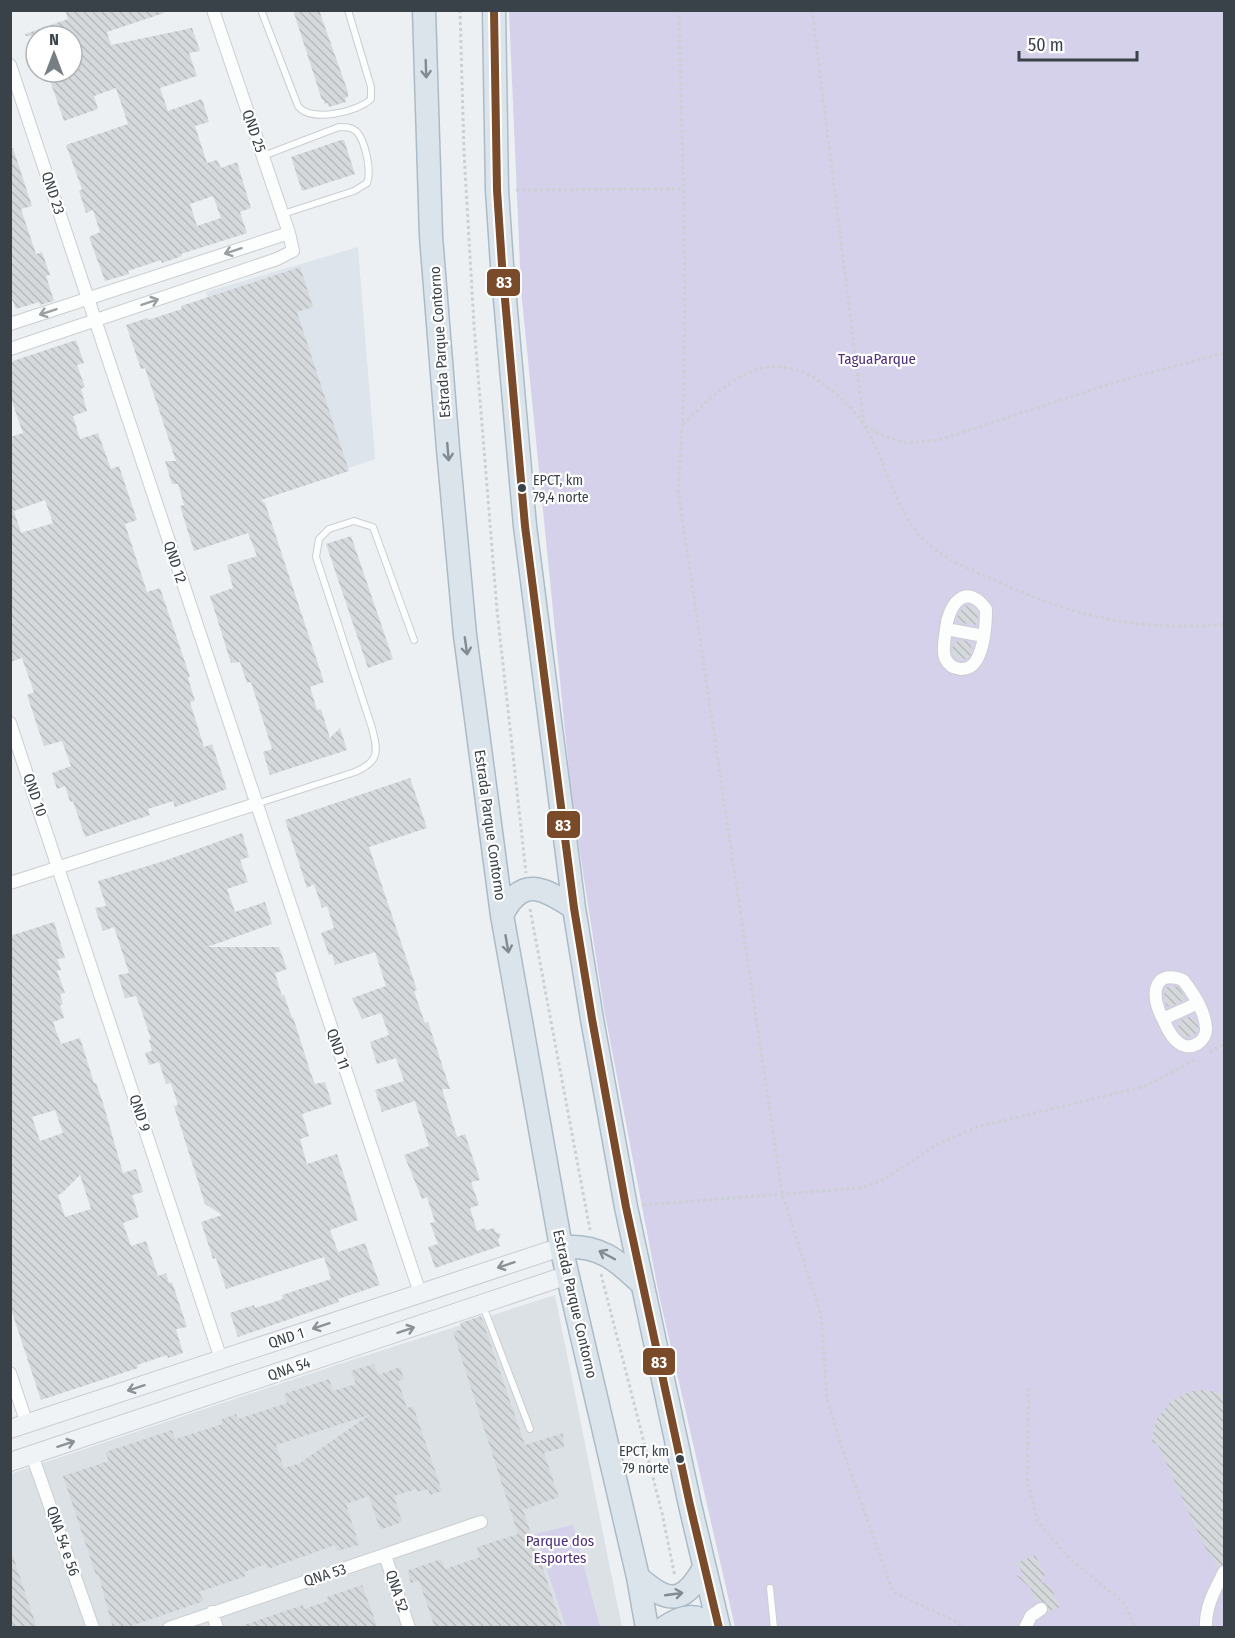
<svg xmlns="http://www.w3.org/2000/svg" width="1235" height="1638" font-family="'Fira Sans Condensed',sans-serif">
  <defs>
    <pattern id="building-back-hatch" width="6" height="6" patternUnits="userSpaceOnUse" patternTransform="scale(1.5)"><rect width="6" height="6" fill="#d6d9dc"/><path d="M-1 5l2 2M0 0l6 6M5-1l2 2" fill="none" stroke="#b8bbbe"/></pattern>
  </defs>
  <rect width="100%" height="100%" fill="#edf0f2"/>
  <path fill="#dbe1e5" d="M555,1295L622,1627H11L10,1474L330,1367Z"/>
  <path fill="#dde4ec" d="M358,247L375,459L274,494L206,292Z"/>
  <path fill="#d6d1eb" d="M509,11H1224V1627H735L659,1295L604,1009L572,801L521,290Z
    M573,1525L600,1627H566L535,1534Z"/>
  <path fill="url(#building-back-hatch)" fill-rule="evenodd" d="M65,10H164V13L107,32L111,45L192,28L200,51L189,53L197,76L160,88L168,111L202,99L209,122L195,126L207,163L217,160L221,168L237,162L251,208L240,212L247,233L181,254L182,256L162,263L161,260L128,271L129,274L105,281L89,237L100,232L93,210L86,213L79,191L82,189L66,145L128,124L116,88L94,96L98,109L64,121L47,72H72V36H26L25,34L68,19ZM213,196L221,218L197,226L190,204Z
    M293,10H319L348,92V97L345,98L346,102L329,107L328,103L325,104L323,99L322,100Z
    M341,140H344L355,174L302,191L291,157Z
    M10,148H13L32,206L21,209L36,254L42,252L50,275L46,276L54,301L40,305L39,302L16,309L13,301H10Z
    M300,267L313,307L297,312L349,471L261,500L265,503L324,682L310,687L317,710L321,709L330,738L340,728L347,750L270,775L263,752L272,749L251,682L247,683L240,662L231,663L210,596L233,588L227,565L257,556L248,533L194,551L180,506L184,505L178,484H172L165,461H176L145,368L141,369L126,325L147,318L148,320L182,309L181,306Z
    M76,340L84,363L77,365L85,387L81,389L87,411L73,416L80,439L98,433L111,469L119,466L137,520L125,524L147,592L160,588L190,677L188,678L195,701L190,702L204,747L212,744L227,789L175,807L173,801L148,809L150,815L85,837L73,801L70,802L65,786L57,789L52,773L71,766L62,741L44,746L27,695L34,692L22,658L10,662V437L23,433L10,396V362ZM45,500L53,523L21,533L14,511Z
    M351,536L393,659L368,668L326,544Z
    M967,605L973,607L978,612L977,624L975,625L961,623L958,620L957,617L961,610Z
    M952 650a10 10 0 1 1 20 0a10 10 0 1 1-20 0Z
    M410,778L427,828L369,847L417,990L414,991L420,1009L425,1023L428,1022L450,1089H442L457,1137L465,1134L480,1180L471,1182L479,1205L470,1208L477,1231L485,1228L486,1230L494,1228L495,1232L501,1234L498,1240L500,1246L435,1268L428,1247L438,1244L430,1223L435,1222L427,1197L422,1199L404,1155L429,1146L415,1101L382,1112L375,1090L404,1081L396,1058L377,1064L370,1042L389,1035L381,1013L362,1019L352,998L386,986L375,952L335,965L332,954L329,955L321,933L334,928L327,906L322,908L314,884L307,888L285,820Z
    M242,833L249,857L240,860L248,882L227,889L235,912L265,902L272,924L207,947H279L287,969L275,973L282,996L284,995L292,1018L293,1017L311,1074L315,1084L325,1082L332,1104L302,1114L309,1136L300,1139L307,1164L337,1154L358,1220L330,1230L338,1252L365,1243L380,1285L338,1299L339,1302L238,1337L230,1313L254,1305L255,1308L283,1299L282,1295L331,1279L324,1257L226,1289L216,1258L213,1259L201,1222L222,1215L205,1204L174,1106L178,1105L171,1083L166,1084L159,1062L149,1065L145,1053L152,1051L149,1040L151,1039L141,1009L136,996L125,998L118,975L129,973L114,927L103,931L95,908L106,906L98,881L164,861Z
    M54,922L65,958L57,959L61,970L57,971L65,993L60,994L63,1004L60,1005L64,1018L53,1022L61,1044L80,1038L94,1083H96L103,1103L123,1173L136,1169L143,1192L132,1195L139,1217L123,1223L131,1246L146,1241L158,1276L166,1273L169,1283L172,1282L187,1327L176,1329L183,1353L168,1358L167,1355L137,1365L138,1368L41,1400L10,1306V936ZM55,1110L63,1133L40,1141L32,1117ZM80,1175L91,1209L65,1217L58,1195L62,1193Z
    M1172,986L1178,987L1184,996L1183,1001L1170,1007L1166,1005L1164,995L1166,987Z
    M1178 1027a10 10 0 1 1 20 0a10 10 0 1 1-20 0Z
    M481,1316L525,1445L563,1433L564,1447L544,1453L559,1497L523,1510L563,1628H435L419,1581L411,1583L407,1571L441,1559L445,1569L480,1557L477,1547L518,1534L453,1332L462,1329L460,1323Z
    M374,1364L378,1375L400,1367L404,1379L398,1381L407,1408L413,1406L442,1491L430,1495L428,1489L417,1492L416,1489L394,1496L402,1522L380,1530L369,1496L346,1504L359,1545L337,1551L335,1545L268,1569L266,1564L244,1572L246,1576L199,1592L204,1601L125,1628H113L98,1574L96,1575L63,1476L109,1461L105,1452L127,1445L172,1430L175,1439L223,1424L222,1419L236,1414L238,1419L287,1403L284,1394L329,1379L333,1391L356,1384L351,1371ZM369,1415L300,1463L284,1468L276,1445Z
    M1200,1390L1211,1391L1224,1395V1564L1217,1567L1211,1553L1208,1554L1157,1443H1151L1156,1420L1169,1403L1188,1392Z
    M1035,1555L1045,1574L1041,1582L1050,1585L1060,1607L1048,1612L1047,1604L1041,1601L1037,1602L1035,1599L1038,1594L1035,1599L1030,1587L1015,1575L1025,1578L1017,1563Z
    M10,1556H13L37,1628H10Z
    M362,1585L378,1628H244V1625L303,1605L304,1609L328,1601L327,1597Z"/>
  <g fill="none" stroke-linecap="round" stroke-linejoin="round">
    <defs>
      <path id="lane" d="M261,10L298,106C311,123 358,112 371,99V87L348,10
        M263,156L339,127C346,127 352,127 357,132C365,141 372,171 367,183L354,191L283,214
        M256,804L355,772C380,761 378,752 372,728L316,557L319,539L329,529L354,521L373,527L414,640
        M483,1306L530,1429
        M770,1588L774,1628"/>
      <path id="street" d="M10,65L420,1293
        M10,324L289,233
        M10,349L277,259L293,251L289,233L213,10
        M946,629C948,605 966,581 986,609C986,626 985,646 976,661C968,673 951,671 945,658C942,649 945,638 946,629L984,636
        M10,723L221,1359
        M10,883L256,804
        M1163,1019C1151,999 1151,968 1183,980C1193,993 1205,1010 1206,1028C1207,1041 1191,1052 1179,1043C1171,1037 1167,1028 1163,1019L1198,1003
        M10,1373L27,1424
        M32,1455L93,1628
        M385,1555L409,1628
        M212,1612L217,1628
        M169,1628L481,1522
        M1025,1628L1031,1616L1041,1609
        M1206,1628C1205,1606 1215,1590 1224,1572"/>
      <path id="secondary" d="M10,1429L561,1247
        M10,1462L568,1275"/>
      <path id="highway" d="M424,10L431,236L448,449L465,635L502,915L561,1247L638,1577L647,1628
        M494,10L497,190L502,265L525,526L574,908L592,1019L626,1207L690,1505L719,1628
        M502,915C522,875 544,888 574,908
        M561,1247C600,1244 617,1260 643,1285
        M638,1577C668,1604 683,1605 704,1568
        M664,1628C682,1615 697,1612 714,1628"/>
    </defs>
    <use href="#lane" stroke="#cbced0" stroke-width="8"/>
    <use href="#street" stroke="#cbced0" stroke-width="14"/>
    <use href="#secondary" stroke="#c8cdd3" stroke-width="20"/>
    <use href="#highway" stroke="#aabbc8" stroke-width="25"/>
    <path stroke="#cbd0d2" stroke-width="3" stroke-dasharray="3 3" stroke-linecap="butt" d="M460,10L464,152L474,325L497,610L526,873
      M679,10C682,170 691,330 678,490L782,1193L821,1315L827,1398L840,1442L893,1592L953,1620L965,1628
      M812,10L864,425L879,434L905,443L939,440L1122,380L1224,353
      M516,190L682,189
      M683,424C723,386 763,344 819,381C836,392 853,408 864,425C886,460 893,507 922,538C942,558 967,568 992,579C1052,607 1108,625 1175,626C1191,626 1209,627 1224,624
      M530,909L590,1230
      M1210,1052L1224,1044
      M643,1205L860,1188L881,1181L938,1144L977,1127L1146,1086L1196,1059
      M601,1274L662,1513L675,1577
      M1029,1388L1027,1479L1038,1522L1070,1559L1125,1604L1135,1628"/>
    <use href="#lane" stroke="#fcfdfd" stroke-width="6"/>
    <use href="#street" stroke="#fcfdfd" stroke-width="12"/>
    <use href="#secondary" stroke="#f0f3f6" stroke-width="18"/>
    <use href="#highway" stroke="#dce4eb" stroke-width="22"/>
    <defs>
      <path id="bus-1" d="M494,10L497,190L502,265L525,526L574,908L592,1019L626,1207L690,1505L719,1628"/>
    </defs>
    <use href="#bus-1" stroke="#fff" stroke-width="12"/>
    <use href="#bus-1" stroke="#7a4b2a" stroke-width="8"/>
  </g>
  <defs><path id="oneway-shaft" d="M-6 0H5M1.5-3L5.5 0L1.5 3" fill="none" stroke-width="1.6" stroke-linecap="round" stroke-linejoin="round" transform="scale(1.5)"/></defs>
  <g stroke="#828b91">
    <use href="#oneway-shaft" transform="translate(426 69) rotate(88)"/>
    <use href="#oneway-shaft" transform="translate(448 452) rotate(85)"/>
    <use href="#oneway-shaft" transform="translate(466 646) rotate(82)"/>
    <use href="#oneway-shaft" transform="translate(507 944) rotate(80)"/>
    <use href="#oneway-shaft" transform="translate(607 1255) rotate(-152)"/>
    <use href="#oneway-shaft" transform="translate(674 1594) rotate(-8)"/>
  </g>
  <g stroke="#9aa0a2">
    <use href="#oneway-shaft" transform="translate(233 251) rotate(162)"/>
    <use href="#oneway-shaft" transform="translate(150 302) rotate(-19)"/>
    <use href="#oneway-shaft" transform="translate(48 312) rotate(162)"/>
  </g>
  <g stroke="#8b9296">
    <use href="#oneway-shaft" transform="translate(506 1265) rotate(162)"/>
    <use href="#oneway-shaft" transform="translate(321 1326) rotate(162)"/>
    <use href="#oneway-shaft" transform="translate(406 1330) rotate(-19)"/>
    <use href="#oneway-shaft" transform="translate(136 1388) rotate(162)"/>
    <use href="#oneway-shaft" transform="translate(66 1444) rotate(-18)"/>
  </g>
  <g fill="#394248" stroke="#fff" stroke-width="2">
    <circle cx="522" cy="488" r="5"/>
    <circle cx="680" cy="1459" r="5"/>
  </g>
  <g text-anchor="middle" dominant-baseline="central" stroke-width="4.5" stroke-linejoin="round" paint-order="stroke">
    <g font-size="14" fill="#394248" stroke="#fff" text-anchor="start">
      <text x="533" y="480">EPCT, km<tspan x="533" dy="17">79,4 norte</tspan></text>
      <text x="669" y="1451" text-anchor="end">EPCT, km<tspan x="669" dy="17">79 norte</tspan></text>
    </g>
    <g font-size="15" fill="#394248" stroke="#fff">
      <text transform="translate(254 131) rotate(71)">QND 25</text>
      <text transform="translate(53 193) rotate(72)">QND 23</text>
      <text transform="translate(440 342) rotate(-94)">Estrada Parque Contorno</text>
      <text transform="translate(175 562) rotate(72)">QND 12</text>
      <text transform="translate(35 795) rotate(71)">QND 10</text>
      <text transform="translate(490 825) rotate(82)">Estrada Parque Contorno</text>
      <text transform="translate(338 1049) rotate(71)">QND 11</text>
      <text transform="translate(140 1113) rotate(72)">QND 9</text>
      <text transform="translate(575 1304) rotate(77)">Estrada Parque Contorno</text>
      <text transform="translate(286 1338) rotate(-18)">QND 1</text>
      <text transform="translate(289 1369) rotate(-19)">QNA 54</text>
      <text transform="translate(63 1541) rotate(71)">QNA 54 e 56</text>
      <text transform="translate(325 1575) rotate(-18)">QNA 53</text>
      <text transform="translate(397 1591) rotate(72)">QNA 52</text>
    </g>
    <g font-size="15" fill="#4f2f77" stroke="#fff">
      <text x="877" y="359">TaguaParque</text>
      <text x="560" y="1541">Parque dos<tspan x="560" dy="17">Esportes</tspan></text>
    </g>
  </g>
  <g stroke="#fff" stroke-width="2">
    <rect x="486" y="268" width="35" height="29" rx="6" fill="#7a4b2a"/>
    <rect x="546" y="810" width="35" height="29" rx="6" fill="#7a4b2a"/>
    <rect x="642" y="1347" width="34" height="29" rx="6" fill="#7a4b2a"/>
  </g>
  <g font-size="16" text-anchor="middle" font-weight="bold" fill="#fff">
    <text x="504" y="288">83</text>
    <text x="563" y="831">83</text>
    <text x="659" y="1368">83</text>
  </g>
  <rect width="1235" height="1638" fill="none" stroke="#394248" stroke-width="24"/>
  <g transform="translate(54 54)"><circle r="28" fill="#ffffff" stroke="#b0b3b6" stroke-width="1.5"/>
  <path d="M0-4.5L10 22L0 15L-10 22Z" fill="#787f84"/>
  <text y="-9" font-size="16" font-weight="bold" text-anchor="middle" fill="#394248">N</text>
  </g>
  <path d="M1019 51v9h118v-9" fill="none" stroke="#394248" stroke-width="3"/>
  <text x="1028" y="51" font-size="18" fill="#394248" stroke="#ffffff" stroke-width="4.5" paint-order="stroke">50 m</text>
</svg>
